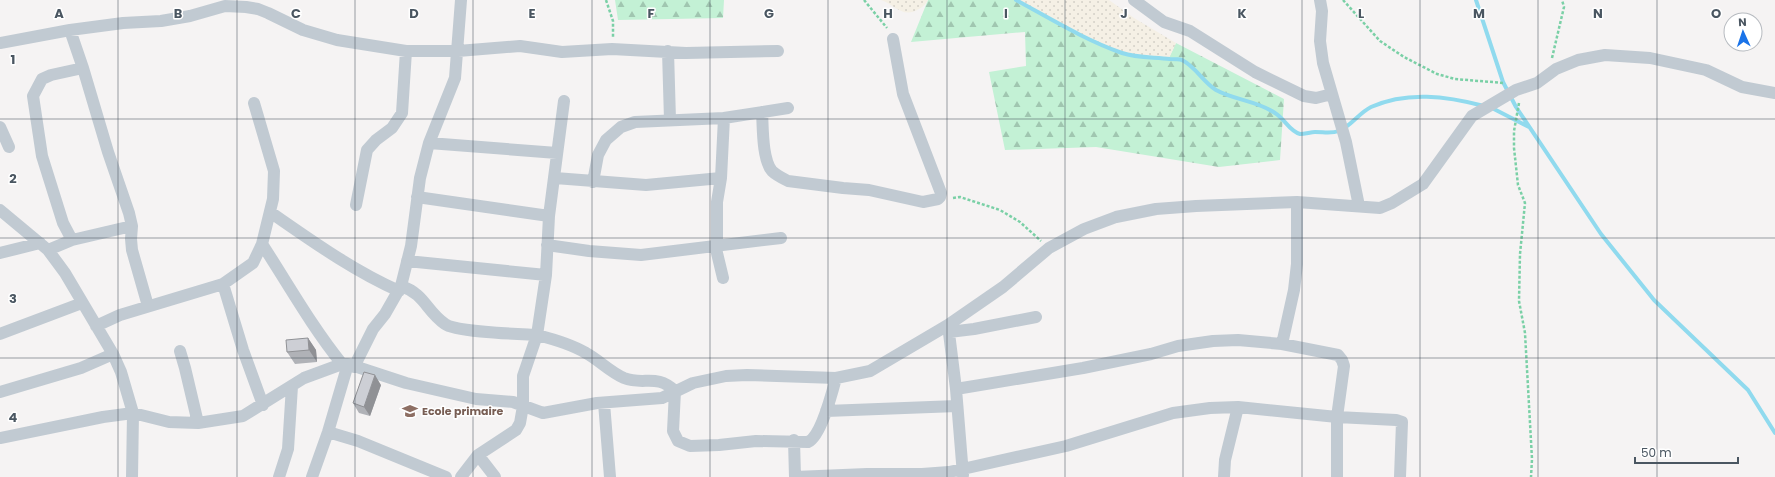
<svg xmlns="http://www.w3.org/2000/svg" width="1775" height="477" font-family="Poppins,sans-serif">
  <defs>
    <pattern id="forest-firs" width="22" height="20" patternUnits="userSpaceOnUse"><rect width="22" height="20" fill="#c3f1d5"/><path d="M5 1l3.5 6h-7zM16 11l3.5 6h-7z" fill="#a0c6b0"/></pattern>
    <pattern id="sand-dots" width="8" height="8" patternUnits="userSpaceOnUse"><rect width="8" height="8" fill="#f5f0e5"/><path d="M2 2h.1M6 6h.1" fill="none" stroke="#d4d0c7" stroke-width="1.8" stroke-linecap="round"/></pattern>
  </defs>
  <rect width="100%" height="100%" fill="#f5f3f3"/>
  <path fill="url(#forest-firs)" d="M615,0H724L723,18L618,20Z
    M928,0H1016L1066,27L1123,53L1169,58L1176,43L1284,99L1280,160L1219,167L1096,147L1005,150L989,72L1026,66L1025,32L911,42Z"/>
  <path fill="url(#sand-dots)" d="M881,0H928C926,4 923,7 919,9C903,19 895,5 881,0Z
    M1016,0H1109L1134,18L1176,43L1169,58L1136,56L1123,53L1066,27Z"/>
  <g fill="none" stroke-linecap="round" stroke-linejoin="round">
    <path stroke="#90daee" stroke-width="4" d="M1016,0C1051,19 1085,40 1122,53C1137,58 1154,57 1170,59C1174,59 1179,59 1182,60C1196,67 1203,82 1216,90C1234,100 1258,101 1275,113C1285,119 1289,131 1300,134C1305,134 1311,132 1315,132C1324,132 1331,134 1339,131C1351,126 1359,113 1371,107C1407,91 1446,96 1484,106
      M1476,0L1503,82L1516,107L1601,234L1654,300L1748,390L1775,433
      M1490,107L1529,127"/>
    <path stroke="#7ad0a6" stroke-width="2.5" stroke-dasharray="3 2" stroke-linecap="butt" d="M606,0L613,21V38
      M864,0L887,28
      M1343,0L1380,41L1404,57L1437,74L1455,79L1504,83
      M1552,58L1564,7L1562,0
      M1519,103L1514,131V148L1518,185L1525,203L1520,254L1519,301L1525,333L1532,459L1531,477
      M953,198L960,197L1000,210L1020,222L1041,241"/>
    <path stroke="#c1cad2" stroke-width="12" d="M1134,0L1164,22L1190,31L1255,72L1304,96L1316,98L1332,94
      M1320,0L1322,11L1320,41L1323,63L1346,142L1359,206
      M70,30L83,68L108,152L129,213L132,226L131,239L132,250L148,306
      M0,43L70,30L123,23L161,21L190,16L225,6L246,7L258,9L268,13L303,30L337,40L406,51H458L520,46L562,52L612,49L686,53L778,51
      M668,51L670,120
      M762,112C763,127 762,159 772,171C776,175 782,178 788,181L843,188L869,190L923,202L938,199L940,197L941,193L903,94L893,39
      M0,127L9,147
      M429,143L557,153
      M555,178L646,185L721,178
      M593,182L598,155L606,140L621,127L635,122L724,118
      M417,197L549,216
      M356,205L367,150L376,140L392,128L402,113L406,51
      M0,210L48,250L65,273L113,354L121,372L133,413L132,477
      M270,212C312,241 352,270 399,291
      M72,240L63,223L42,156L33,96L42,79L51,75L83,68
      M262,244C288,284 312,327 342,364
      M547,245L589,251L641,255L781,238
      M48,250L72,240L132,226
      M0,253L40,243
      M407,261L546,275
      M723,278L717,253V202L721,178L724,118L788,108
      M223,284L243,350L263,405
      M401,286C425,294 426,311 445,324C455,332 520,334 537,335L546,275L549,216L564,101
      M948,325L956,389L963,475
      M96,326L120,315L223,284L253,263L262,244L273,199L274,171L254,103
      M949,332L974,329L1036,317
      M0,334L82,303
      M1282,344L1338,355L1342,360L1344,366L1337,417V477
      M180,351L185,368L198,423
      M354,367L373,329L385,314L401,286L411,246L420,178L429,143L455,78L461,0
      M956,389L1083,368L1151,354L1178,346L1213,341L1238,340L1282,344L1294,290L1297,264V202
      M0,392L81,368L113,354
      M604,403L610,477
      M826,411L957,406
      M328,432L358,441L446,477
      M0,438L103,417L133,413L169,422L198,423L243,416L304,378L342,364H348L406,383L476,399L513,402L543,413L597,403L662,398L693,383L726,376L747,375L836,378L870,371L948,325L1003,287L1049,248L1084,229L1116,217L1156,209L1196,206L1297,202L1380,208L1392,203L1423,184L1472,116L1516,90L1537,83L1556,69L1578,60L1605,55L1650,58L1706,70L1742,87L1775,93
      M794,440L795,477L867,474H922L949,472L1066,446L1173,413L1210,408L1238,407L1337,417L1396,420L1402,422L1400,477
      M478,455L495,477
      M279,477L288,449L292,386
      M312,477L328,432L348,364
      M461,477L478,455L516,430L520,423L523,406V376L537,335C553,339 571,344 586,353C599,360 610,372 624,378C644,386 656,373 675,391L673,431L678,441L690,446L719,445L756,441L808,442C821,436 832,393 836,378
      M1224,477L1225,460L1238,407"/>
  </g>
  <path fill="#b0b2b7" d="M308,338L316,350L317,362L295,364L287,352Z
    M381,385L370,416L359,413L353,403Z"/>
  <path fill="#909195" d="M308,338L316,350L317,362L309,350Z
    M375,375L381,385L370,416L364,407Z"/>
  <path fill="#cdcfd5" stroke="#909195" d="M308,338L309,350L287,352L286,340Z
    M364,372L375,375L364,407L353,403Z"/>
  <path fill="none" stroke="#4a5661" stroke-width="1" stroke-opacity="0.55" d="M118,0V477M237,0V477M355,0V477M473,0V477M592,0V477M710,0V477M828,0V477M947,0V477M1065,0V477M1183,0V477M1302,0V477M1420,0V477M1538,0V477M1657,0V477M0,119H1775M0,238H1775M0,358H1775"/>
  <defs>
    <symbol id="school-bare" viewBox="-9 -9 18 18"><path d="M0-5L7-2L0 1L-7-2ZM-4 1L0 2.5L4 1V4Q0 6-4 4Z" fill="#8d6e63" stroke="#fff" stroke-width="2.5" paint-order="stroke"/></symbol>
  </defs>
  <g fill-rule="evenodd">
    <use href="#school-bare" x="399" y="400" width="22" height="22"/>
  </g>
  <g text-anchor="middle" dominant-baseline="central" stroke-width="3" stroke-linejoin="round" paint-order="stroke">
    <g font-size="11" font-weight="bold" fill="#785e54" stroke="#fff" text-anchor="start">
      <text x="422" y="411">Ecole primaire</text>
    </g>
  </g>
  <g font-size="13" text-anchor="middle" font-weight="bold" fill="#4a5661" stroke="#fff" stroke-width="3" stroke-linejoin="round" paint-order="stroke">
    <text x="59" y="18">A</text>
    <text x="178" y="18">B</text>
    <text x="296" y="18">C</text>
    <text x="414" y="18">D</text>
    <text x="532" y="18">E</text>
    <text x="651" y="18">F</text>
    <text x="769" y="18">G</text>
    <text x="888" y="18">H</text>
    <text x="1006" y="18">I</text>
    <text x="1124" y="18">J</text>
    <text x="1242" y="18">K</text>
    <text x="1361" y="18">L</text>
    <text x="1479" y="18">M</text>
    <text x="1598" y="18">N</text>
    <text x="1716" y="18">O</text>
    <text x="13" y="64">1</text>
    <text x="13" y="183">2</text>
    <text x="13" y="303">3</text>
    <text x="13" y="422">4</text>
  </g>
  <g transform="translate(1743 32) rotate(357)"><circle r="19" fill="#ffffff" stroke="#b7bbc0"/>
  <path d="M0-3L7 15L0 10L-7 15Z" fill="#1a73e8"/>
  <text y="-6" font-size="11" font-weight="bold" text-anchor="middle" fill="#4a5661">N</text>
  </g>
  <path d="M1635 457v6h103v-6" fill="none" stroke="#4a5661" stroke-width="2"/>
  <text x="1641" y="457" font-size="12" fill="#4a5661" stroke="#ffffff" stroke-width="3" paint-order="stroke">50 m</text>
</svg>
